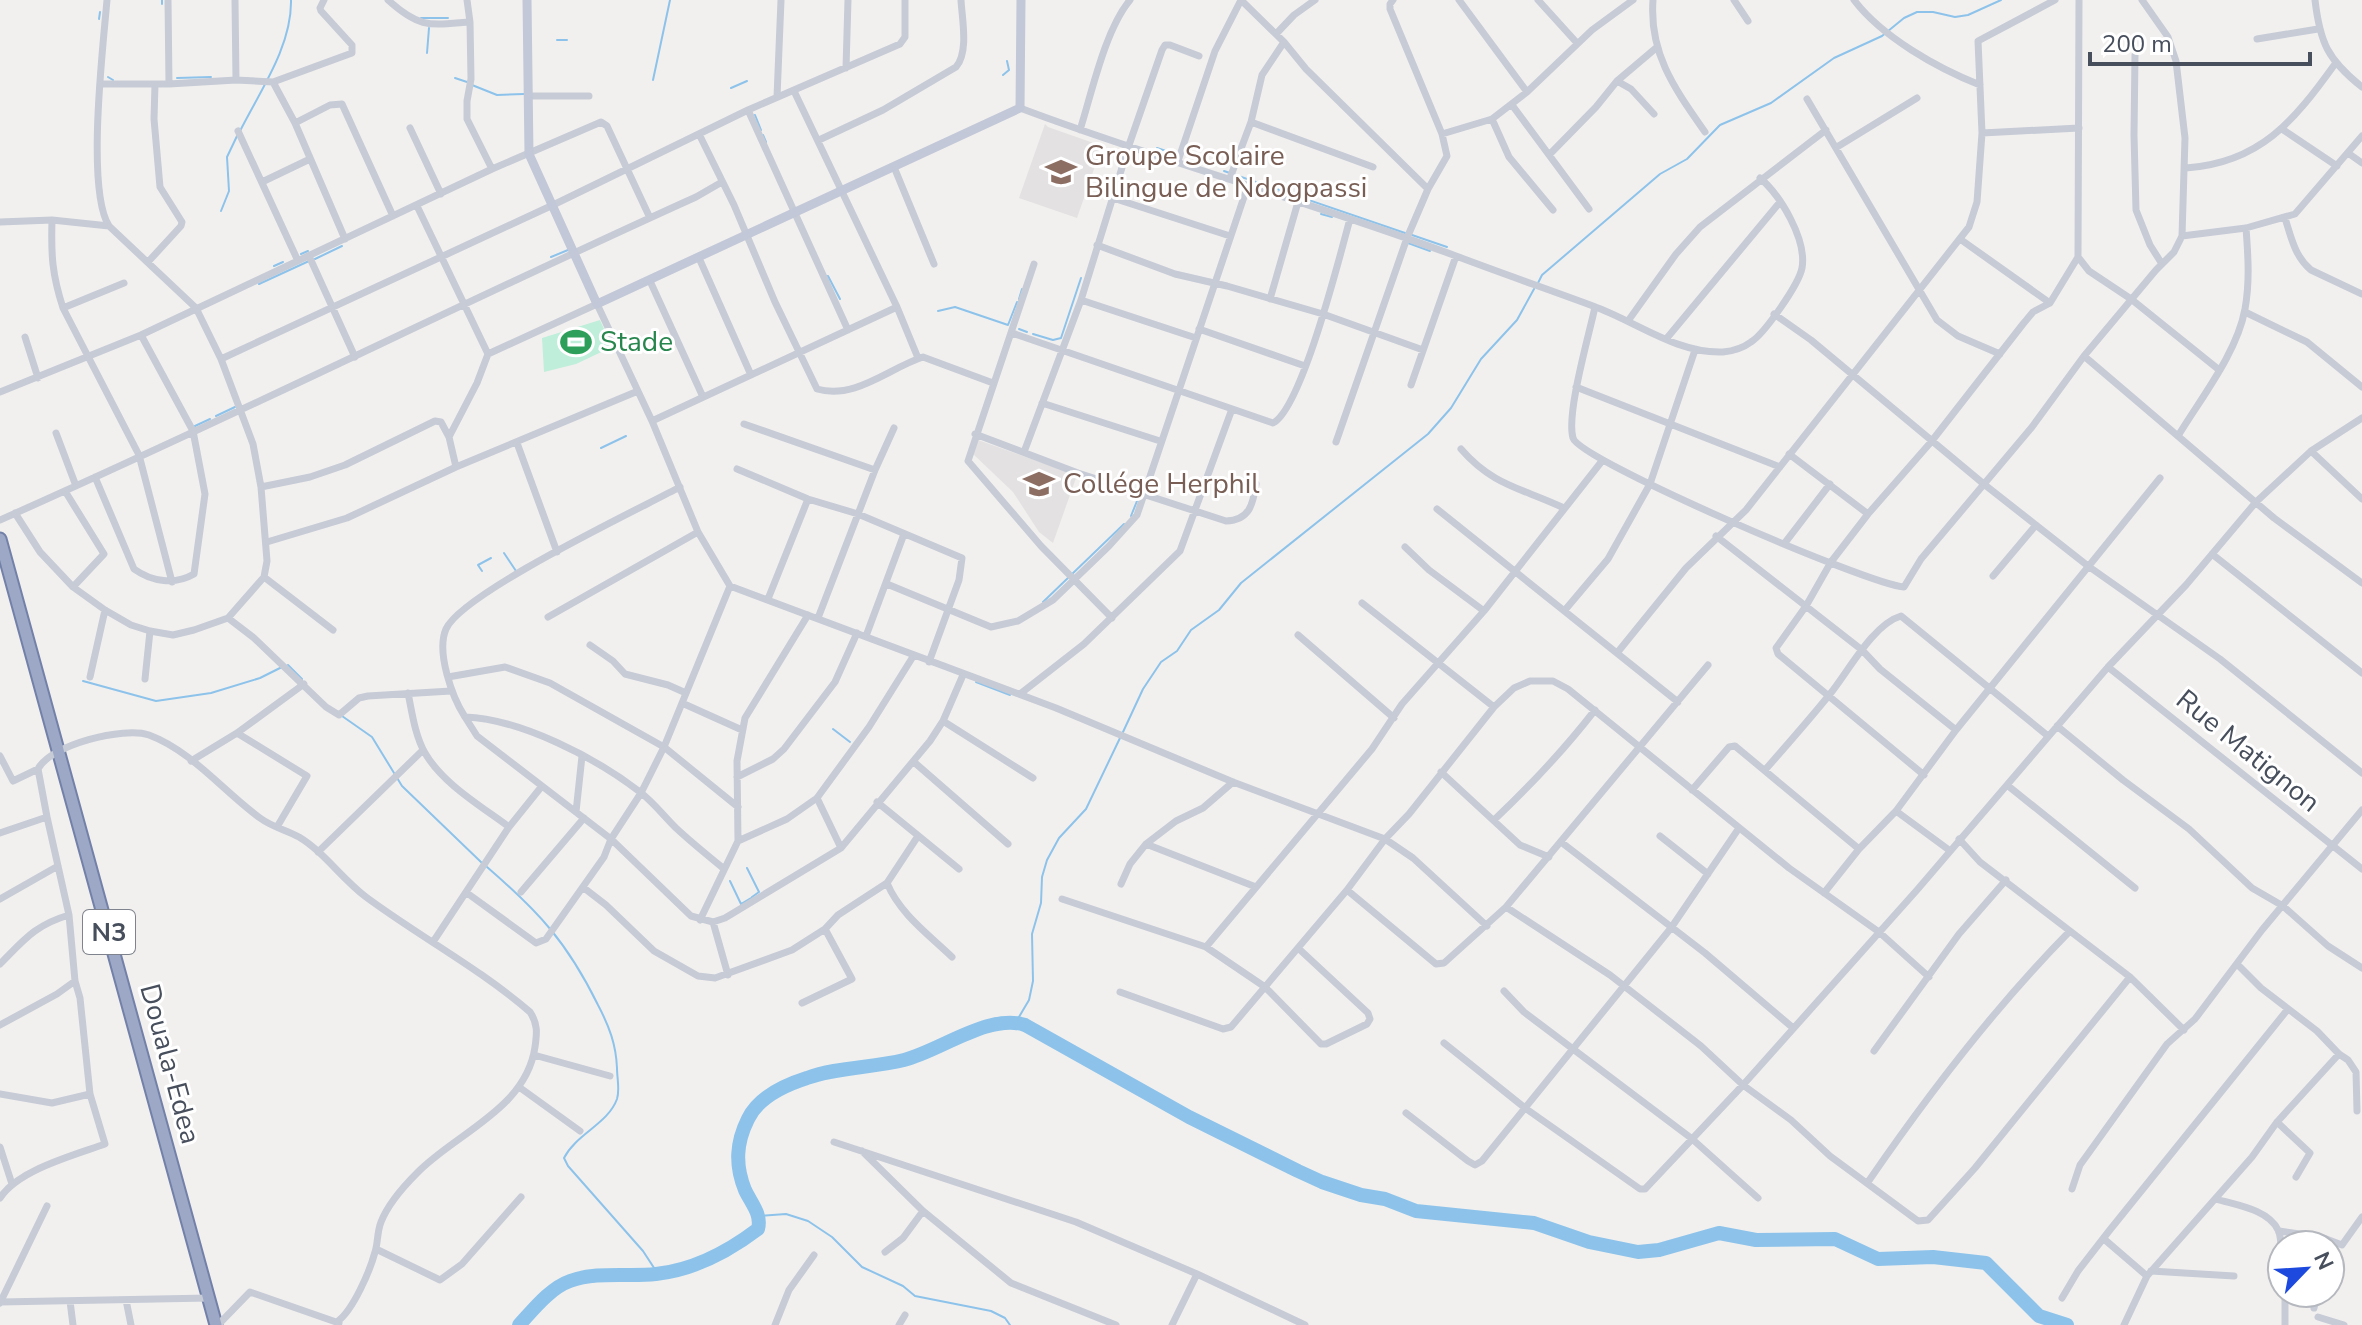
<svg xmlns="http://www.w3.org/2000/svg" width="2362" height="1325" font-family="'Nunito Sans',sans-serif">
  <rect width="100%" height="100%" fill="#f2f0ef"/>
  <path fill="#e3e1e1" d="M1045,124L1048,127L1102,146L1077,218L1019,198Z
    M978,440L1077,475L1053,543L1039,532L1013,492L972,453Z"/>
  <path fill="#bfeedb" d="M600,320L612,347L576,364L544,372L542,338Z"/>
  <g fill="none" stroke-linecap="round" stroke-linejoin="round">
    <path stroke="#8dc3ea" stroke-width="2" d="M162,0V4
      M421,18H448
      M99,19L100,12
      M557,40H567
      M427,53L429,28
      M1003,75L1009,70L1007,61
      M108,77L113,80
      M177,78L211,77
      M455,78L467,82
      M653,80L670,0
      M472,85L497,95L524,94
      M731,88L747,81
      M755,115L761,130
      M240,131C260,91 292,46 291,0
      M763,135L766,142
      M1157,148L1175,154
      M1224,171L1405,233
      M221,211L229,191L227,157L237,136
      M1321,214L1332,217
      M1412,235L1447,247
      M1408,243L1430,251
      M301,254L308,251
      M551,257L568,250
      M315,259L342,246
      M274,266L283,262
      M828,276L840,299
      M1538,283L1542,275L1660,174L1687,159L1720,125L1771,103L1834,58L1882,36L1904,18L1917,12H1933L1955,17L1968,15L2001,0
      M259,284L309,261
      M1019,299L1022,289
      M938,311L955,307L1008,325L1017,302
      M1019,329L1027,332
      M1033,334L1053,340L1061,338L1081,278
      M216,416L235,407
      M195,426L210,419
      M601,448L626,436
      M1131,516L1139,496
      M504,553L516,571
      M482,571L478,565L491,558
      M1043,602L1124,524
      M288,665L302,679
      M83,681L156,701L211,693L260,678L282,667
      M976,682L1010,695
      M342,716L372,737L402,786L482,863
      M833,729L850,742
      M1123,732L1143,689L1161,662L1177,651L1191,630L1219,610L1241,583L1428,434L1451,408L1481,359L1517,320L1534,289
      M487,867C539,912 567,942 598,1005C609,1026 616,1044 617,1068C617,1078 620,1090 617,1099C608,1124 576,1134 564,1158L568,1166L643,1251L658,1274
      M747,868L759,892L752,897
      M730,881L741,904L751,898
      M1016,1022L1029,1000L1033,981L1032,934L1041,903L1042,877L1047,860L1059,838L1086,809L1120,738
      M759,1216L786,1214L808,1221L832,1237L862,1267L903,1286L915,1296L991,1311L1005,1318L1010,1325"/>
    <path stroke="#8dc3ea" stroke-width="14" d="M519,1325C533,1310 550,1288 570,1281C597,1271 628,1277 656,1274C693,1270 729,1251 758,1229C762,1214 751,1203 745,1190C735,1165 736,1143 748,1119C758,1098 785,1085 807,1078C837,1067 872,1068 904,1060C940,1051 989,1013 1025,1025L1189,1117L1298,1171L1322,1182L1361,1195L1385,1199L1416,1211L1534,1223L1589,1242L1638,1252L1659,1250L1719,1233L1756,1240L1835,1239L1878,1259L1933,1257L1986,1263L2039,1316L2067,1325"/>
    <defs>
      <path id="trunk" d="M0,539L216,1325"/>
    </defs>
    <use href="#trunk" stroke="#7381a9" stroke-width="15"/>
    <path stroke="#c6cbd6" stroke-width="7" d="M107,0C103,47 86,190 109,226
      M168,0L169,84L236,80L273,82L352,53V45L321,11L320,8L324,0
      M235,0L236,80
      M388,0C420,29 430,25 470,22
      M467,0L470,22L471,79L467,101V119L492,169
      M1241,0L1284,42L1306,69L1428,189
      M1459,0L1527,92
      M1538,0L1577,43
      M1653,0C1649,54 1675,89 1705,132
      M1734,0L1748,21
      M1854,0C1882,37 1937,68 1980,85
      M2079,0L2078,257L2089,271L2131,299L2218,369
      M2315,0C2320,43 2328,60 2362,87
      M1276,34L1294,15L1315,0
      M2257,39L2318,29
      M2135,55L2134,135L2136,210L2150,245L2162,264
      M846,68L848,0
      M1617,81L1631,89L1654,114
      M273,82L295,123L345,239
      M100,84H169
      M794,91L897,307L918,358
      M528,96H589
      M777,97L781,0
      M1807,99L1937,320L1958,336L2000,354
      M1512,105L1589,209
      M1020,108C1163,162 1312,202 1456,256C1501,273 1547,289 1593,306C1635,321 1677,354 1723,352C1733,351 1743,348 1751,342C1765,333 1799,284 1802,268C1807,240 1781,196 1760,178
      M748,110L848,330
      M1492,119L1509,157L1553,210
      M1251,122L1262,75L1284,42
      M295,123L330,105L342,104L393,216
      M410,128L441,194
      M2282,129L2337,166
      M1080,130C1092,92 1105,30 1130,0
      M238,131L298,261
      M1982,133L2079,128
      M699,134L734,205L775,302L817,389C855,400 889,368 923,357L993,383
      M1442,134L1492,119L1527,92L1592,30L1633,0
      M819,140L883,110L956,67C969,52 962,19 961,0
      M1837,147L1917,98
      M2348,153L2362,163
      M1549,155L1596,107L1617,81L1656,48
      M1178,161L1215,51L1241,0
      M894,167L934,264
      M2186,168C2260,163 2294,121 2335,64
      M1230,178L1251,122L1373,167
      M262,182L310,159
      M1113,198L1230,236
      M417,206L488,354
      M2285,218C2291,237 2295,257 2311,270L2362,294
      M52,220C51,255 52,274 63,308L139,455L172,582
      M0,222L52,220L109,226L196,308L221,359L253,444L261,487L267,561L264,577L228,618L194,630L173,635L150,631L131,625L105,610L73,587L40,552L15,513
      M2182,236L2246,228L2295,214L2362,136
      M1960,239L2050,303
      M1097,245L1175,274L1227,286L1323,314L1423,350
      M309,256L355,357
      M699,258L751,375
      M148,262L181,226L182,222L160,187L154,119L155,84
      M1034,264L968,461L1041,546L1112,618
      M650,281L703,397
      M1270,299L1298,202
      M1081,300L1196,338
      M1595,307C1589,335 1566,414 1573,438C1580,461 1870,585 1904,587L1921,559L2032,427L2084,356L2156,270L2174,252L2182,236L2185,138L2176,61L2168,37L2142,0
      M63,308L124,283
      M2245,312L2307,342L2362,387
      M1774,314L1811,340L1985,485L2088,566L2220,659L2362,773
      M1628,321L1676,254L1700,227L1826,130
      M1199,329L1305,366
      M1012,333L1273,423C1302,408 1340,255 1350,219
      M25,337L38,378
      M1667,338L1780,202
      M2084,356L2274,518L2362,583
      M221,359L553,205L748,110L900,44L905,37V0
      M1411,385L1456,256
      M1576,387L1780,467
      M0,392L141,335L492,169L601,122L607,126L650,218
      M1042,403L1160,441
      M652,421L897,307
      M744,424L875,470
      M56,433L76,486
      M975,434L1078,473L1226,521C1250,520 1253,504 1256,484
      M2178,436C2201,398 2237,353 2245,309C2250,281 2248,255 2246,228
      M1336,442L1407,238L1428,189L1447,156L1442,134L1390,9V4L1393,0
      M517,443L557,552
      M1461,449C1493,486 1522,488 1564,508
      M2311,451L2362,499
      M1024,452L1081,300L1129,145L1162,50L1165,45H1170L1199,56
      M1789,454L1868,514
      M456,467L449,437L477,383L488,354L597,304L652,421L698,532L730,586L1056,708L1233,782L1385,839L1413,858L1487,926
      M737,469L808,499L858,514L962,558L959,580L929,662
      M95,477L134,569C152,582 175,585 194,574L205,494L193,431L141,335
      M261,487L310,477L345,465L435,421L441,422L449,437
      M680,487C637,510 462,593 446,629C436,652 452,697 465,717C521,719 596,758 640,792C653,802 664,816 676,828C691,842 707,855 723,868
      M65,491L104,554L73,587
      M1437,509L1678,702
      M0,520C234,417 463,302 696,197L722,182
      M1716,536L1862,650L1880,669L1956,730
      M267,542L347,518L456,467L638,391
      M1784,544L1830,484
      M1405,547L1429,570L1484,611
      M2212,554L2362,673
      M1993,576L2036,525
      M264,577L333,630
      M887,584L991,627L1018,621L1053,600L1109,546L1137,515L1248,185
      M768,599L808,499
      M1362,603L1494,707
      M1565,610L1608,559L1650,484L1695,350
      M548,617L698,532
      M228,618L254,638L326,707L339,715L359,698L368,696L451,691
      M818,618L875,470L894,428
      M1298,635L1394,718
      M866,636L904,534
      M590,645L613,661L625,674L668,685L686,693
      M1617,653L1686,568L1746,510L1969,227L1977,202L1982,133L1978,41L2055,0
      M2108,667L2362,869
      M90,677L105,610
      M448,677L505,667L550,683L664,747L738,807
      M145,679L150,631
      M408,693C412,712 415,736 425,753C443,784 481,806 509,827
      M1020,694L1084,644L1180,551L1232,409
      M682,703L742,730
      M465,717L477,736L611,839L691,916L713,922L725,918L841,848L930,741L943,721L963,675
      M943,721L1033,778
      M2057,726L2123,780L2189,829L2252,888L2283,906L2328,946L2362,968
      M237,733L307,776L277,827
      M0,756L13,781L38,769
      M191,761L237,733L304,684
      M914,762L1008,844
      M1765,770C1787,745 1809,720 1830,694C1848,672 1873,624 1901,616L2048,736
      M1441,772L1520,845L1549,857
      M1924,775L1778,654L1776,648L1806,606L1831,562L1868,514L1931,442L2023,324L2033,312L2050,303L2078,257
      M737,777L773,759L784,749L835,682L857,633
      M2007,785L2135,888
      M1692,790L1729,747L1735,746L1859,849
      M817,798L841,848
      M877,802L959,869
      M1896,811L1949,850
      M576,812L582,756
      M1494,820C1531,785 1564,750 1595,710
      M0,833L47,817L38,769C50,745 124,726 149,735C192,751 224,792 260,818C272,827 286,830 299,837C324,852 342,879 366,897C420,937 479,968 530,1012C538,1024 537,1033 535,1047C526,1109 456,1133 417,1173C403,1187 388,1204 381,1222C377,1232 378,1243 375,1252C370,1271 353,1310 338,1321
      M1660,836L1708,874
      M1959,839L1980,862L2130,977L2184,1030
      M738,841L787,819L817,798L869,727L914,655
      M1561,842L1705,953L1792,1027
      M1146,844L1256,887
      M318,852L423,750
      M887,883C900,914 928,934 952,957
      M1121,884L1130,864L1146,844L1176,821L1203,808L1233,782
      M584,888L606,905L654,951L698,976L715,978L792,950L825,929L838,915L887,883L918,836
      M1347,890L1436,964L1444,963L1506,907L1708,665
      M521,892L584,818
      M467,893L536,943L546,939L604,857L611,839L641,793L664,747L730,586
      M1824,893L1859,849L1896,811L1956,730L2160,478
      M0,899L58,866
      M1062,899L1206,947L1265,987L1321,1044H1326L1367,1024L1370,1019L1368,1013L1298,948
      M1506,907L1610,975L1701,1046L1743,1085L1791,1120L1830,1156L1918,1221L1928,1220L1975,1168L2130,977
      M700,920L738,841L737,761L745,718L808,615
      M713,922L728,975
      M433,942L509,827L542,786
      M1206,947L1372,749L1402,704L1484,611L1602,461
      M0,964C24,940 35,925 69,915
      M2238,965L2261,988L2317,1031L2339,1054L2348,1060L2356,1072L2357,1111
      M1504,991L1524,1012L1691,1138L1758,1198
      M1120,992L1223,1029L1231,1027L1347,890L1385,839L1409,814L1494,707L1514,688L1530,681H1553L1568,689L1789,868L1879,932L1929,977
      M802,1003L852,979L825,929
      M0,1025L57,994L75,981
      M1444,1043L1525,1108L1640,1189H1645L1743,1085L1917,890L2108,667L2186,585L2256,502L2311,451L2362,418
      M1874,1051L1959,934L2006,880
      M534,1055L610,1076
      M519,1087L580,1131
      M0,1094L52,1103L90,1094L80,998L75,981L69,915L47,817
      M1406,1113L1468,1161L1475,1165L1482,1161L1671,928L1739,828
      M2277,1122L2310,1153L2296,1177
      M834,1142L1076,1222L1197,1274L1305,1325
      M0,1147L12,1184
      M862,1151L923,1211L1011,1283L1116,1325
      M1868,1182C1927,1096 1995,1007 2069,932
      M2072,1189L2080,1165L2167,1044L2195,1019L2262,930L2362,810
      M0,1198C18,1170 74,1155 105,1144L90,1094
      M2216,1199C2235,1205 2268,1209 2278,1230C2283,1239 2280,1257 2282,1268
      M2279,1231L2321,1237L2342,1245L2362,1217
      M2104,1239L2147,1276
      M376,1249L440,1280L462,1264L521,1197
      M885,1252L903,1238L923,1211
      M2151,1271L2234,1276
      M2062,1298L2078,1271L2109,1231L2288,1009
      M126,1300L131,1325
      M70,1301L73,1325
      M0,1302L209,1298
      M0,1303L47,1206
      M2314,1308L2317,1293
      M2318,1317L2344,1325
      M218,1325L250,1292L339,1323
      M775,1325L789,1290L814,1255
      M899,1325L905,1315
      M1172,1325L1197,1274
      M2124,1325L2147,1276L2252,1157L2277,1122L2339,1054
      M2285,1325V1293"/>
    <path stroke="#c2c8d7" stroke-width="9" d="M527,0L529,154L597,304L1020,108L1021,0"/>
    <use href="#trunk" stroke="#9ca8c5" stroke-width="11"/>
  </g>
  <defs>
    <symbol id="school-bare" viewBox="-9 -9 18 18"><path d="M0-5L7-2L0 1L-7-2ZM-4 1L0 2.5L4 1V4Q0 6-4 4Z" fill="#8d6e63" stroke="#fff" stroke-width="2.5" paint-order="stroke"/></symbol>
    <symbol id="stadium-bare" viewBox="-9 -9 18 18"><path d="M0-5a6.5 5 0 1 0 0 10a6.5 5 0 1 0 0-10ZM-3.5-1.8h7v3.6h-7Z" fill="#2e9e5b" stroke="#fff" stroke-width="2.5" paint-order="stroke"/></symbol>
  </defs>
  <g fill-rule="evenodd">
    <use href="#school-bare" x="1039" y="150" width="44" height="44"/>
    <use href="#stadium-bare" x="554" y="320" width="44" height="44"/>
    <use href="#school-bare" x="1017" y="462" width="44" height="44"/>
  </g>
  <g text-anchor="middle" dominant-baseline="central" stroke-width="6" stroke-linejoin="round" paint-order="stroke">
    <rect fill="#fff" stroke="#7e838d" stroke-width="2" x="83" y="910" width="52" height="44" rx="6"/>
    <g font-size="26" font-weight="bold" fill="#474e5c">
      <text x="109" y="932">N3</text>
    </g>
    <g font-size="28" fill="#785e54" stroke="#fff" text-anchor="start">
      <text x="1085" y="156">Groupe Scolaire<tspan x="1085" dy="32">Bilingue de Ndogpassi</tspan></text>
      <text x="1063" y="484">Collége Herphil</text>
    </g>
    <g font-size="28" fill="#27864d" stroke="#fff" text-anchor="start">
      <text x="600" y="342">Stade</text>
    </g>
    <g font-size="28" fill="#474e5c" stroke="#fff">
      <text transform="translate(2248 751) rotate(39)">Rue Matignon</text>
      <text transform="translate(170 1064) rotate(75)">Douala-Edea</text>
    </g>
  </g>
  <g transform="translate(2306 1269) rotate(65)"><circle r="38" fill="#ffffff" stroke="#b5b8be" stroke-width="2"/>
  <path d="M0-6L14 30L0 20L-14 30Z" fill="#1d49de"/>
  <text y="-12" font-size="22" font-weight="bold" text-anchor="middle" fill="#474e5c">N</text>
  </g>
  <path d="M2090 52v12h220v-12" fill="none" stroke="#474e5c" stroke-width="4"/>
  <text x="2102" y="52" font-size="24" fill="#474e5c" stroke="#ffffff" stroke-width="6" paint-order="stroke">200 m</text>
</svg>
